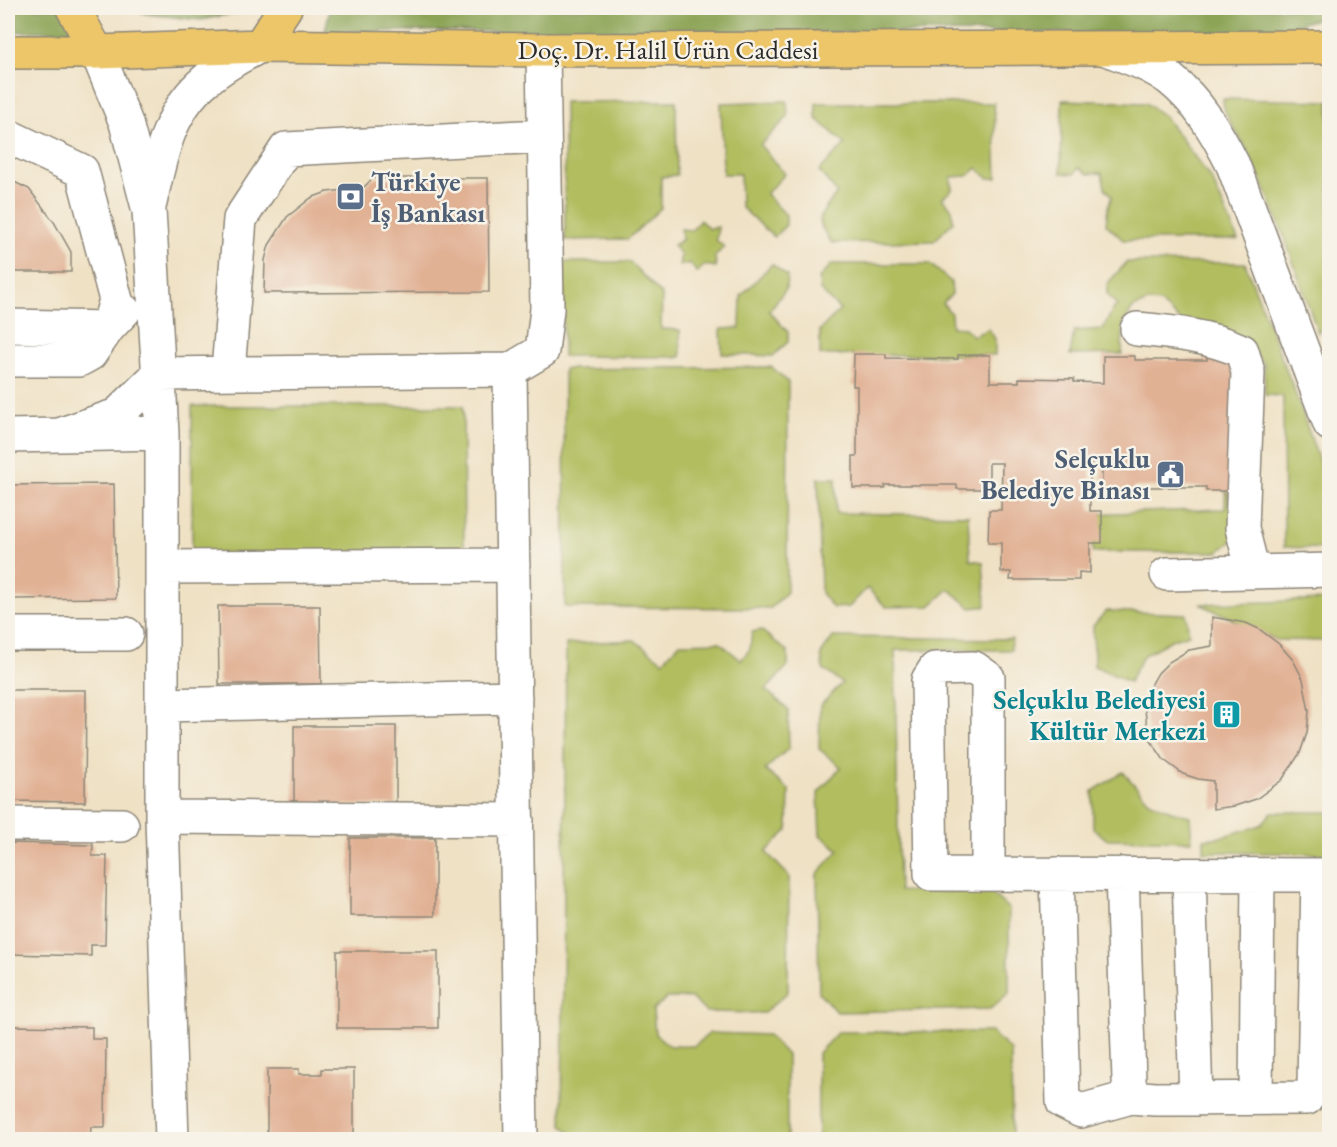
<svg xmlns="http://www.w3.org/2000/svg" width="1337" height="1147" font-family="'EB Garamond',serif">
  <rect width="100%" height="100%" fill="#f7f3e8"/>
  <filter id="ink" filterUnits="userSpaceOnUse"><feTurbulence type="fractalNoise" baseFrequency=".0167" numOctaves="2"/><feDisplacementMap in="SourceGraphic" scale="12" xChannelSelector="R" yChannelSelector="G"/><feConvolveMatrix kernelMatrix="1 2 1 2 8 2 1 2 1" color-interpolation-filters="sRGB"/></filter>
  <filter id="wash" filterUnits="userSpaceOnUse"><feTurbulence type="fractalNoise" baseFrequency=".008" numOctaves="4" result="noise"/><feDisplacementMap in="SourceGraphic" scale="24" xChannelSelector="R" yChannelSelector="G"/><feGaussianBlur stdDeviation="1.35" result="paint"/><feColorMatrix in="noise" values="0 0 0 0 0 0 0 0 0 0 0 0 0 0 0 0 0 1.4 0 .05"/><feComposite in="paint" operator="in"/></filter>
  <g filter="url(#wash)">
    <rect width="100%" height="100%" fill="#efe1c4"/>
    <path fill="#b1bd5f" stroke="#6e7445" stroke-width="1.5" d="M1223,99L1329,101L1330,294L1323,327L1318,333C1296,270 1276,208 1246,148C1238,132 1223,117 1223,99Z
      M1062,100L1146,103L1165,117L1212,180L1238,240H1123L1106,224L1108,207L1112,196L1105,188L1102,173L1088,174L1079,167L1074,174L1061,173Z
      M676,101L677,175L661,177V208L628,239L565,240L564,102Z
      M787,101L788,117L760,145L785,174L766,194L786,215V225L774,237L741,207L740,174H723L721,103Z
      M816,103H994L997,178H988L977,168L968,176L951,177L952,190L942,198L952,209L953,222L934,241L832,243C812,217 820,217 837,193L819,171L845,144L816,118Z
      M700,220L709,229L718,227L716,240L724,247L715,256L716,267L704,265L697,273L690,263L679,266L681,255L673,245L682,240L681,229L692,230Z
      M564,262H630L662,295L661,329L680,330L681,357L563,356Z
      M1127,262L1245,263L1299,403L1329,490V549L1284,547L1283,396L1265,395L1264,363L1237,337L1195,333L1160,303L1148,302L1133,308L1123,324L1122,354L1070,355L1074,331L1103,329L1112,311L1117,305L1107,294V284Z
      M772,264L787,276L786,289L769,311L788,332V342L773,356L722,354L721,329L740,328L741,296Z
      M832,264H930L951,282L952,294L943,303L951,314L952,327L965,328L973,336L989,329L995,339V355H820V330L840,310L820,290L819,278Z
      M772,367L788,382L787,592L771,608L565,607L564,369Z
      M192,406H463L464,558L192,559Z
      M818,478H836V513L968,515L970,560L983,562L986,606L971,608L949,589L930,606L886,607L867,588L849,607L833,608L821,593Z
      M1226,481L1236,538L1218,552H1093L1090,514L1225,509Z
      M1329,600V641L1277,640L1200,604Z
      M1106,611L1186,614L1189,634L1173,639L1144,655L1129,682L1094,666L1093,626Z
      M761,630L788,652V666L766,690L788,709L789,748L765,770L789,790L788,830L766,852L789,876L788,992L764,1013L706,1012L691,998H667L653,1010L655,1034L670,1046H694L710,1033L768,1035L787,1055V1137L784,1140L577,1139L562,1125L566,644L634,640L663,661L680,643L719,642L741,660L750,649L752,632Z
      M833,637L1012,639L1011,650H895L899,891L990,892L1009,909V993L990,1009L836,1012L819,992L817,874L839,850L820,835L818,793L841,767L819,749L820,706L842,683L823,669L821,654Z
      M1123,772L1149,801L1171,811L1190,816L1192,841L1106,839L1093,828V791Z
      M1272,812H1329V854L1204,852V839L1221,837L1261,825Z
      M838,1032H991L1011,1051L1012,1137L1009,1140L824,1139L818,1134V1053Z"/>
    <path fill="#8ca456" stroke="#5c6840" stroke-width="1.5" d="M8,8H59L73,31L8,32Z
      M133,8H252L247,11L201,20L146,14Z
      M330,8H1330L1329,16L1264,33L325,31Z"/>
    <g id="blocks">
      <path fill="#e1b194" d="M373,178H488L489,292L264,293L265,260L269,245L287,217L311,198L327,192L363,188Z
        M8,179L29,189L54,222L71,252V272H8Z
        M854,354H886V358L958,359V355H990V382H1019V378L1074,379V382L1103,383V356H1135V360H1207V356L1240,357L1239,491H1206V487H1134V490H1102V463H1090V511H1102V543H1090V573L1079,572V580H1010L1011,572H1001V543H988L989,510H1001L1002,463H989V489H957V485H885V488H853V456H857V386H853Z
        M114,484L116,598L8,599V485Z
        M218,606H320L321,684H219Z
        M1212,617L1246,623L1259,629L1279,644L1293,660L1303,679L1309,711L1307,733L1300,753L1282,780L1256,799L1235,806L1213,809V781L1198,779L1183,774L1164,760L1151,741L1147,726L1145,710L1150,687L1158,673L1169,662L1189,650L1212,646Z
        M8,690H86L85,802L8,801Z
        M294,726H396V805H294Z
        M350,838H435V916H350Z
        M9,843L93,845L92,856H107L105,945H91V956L8,954V855Z
        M337,951H438V1028H337Z
        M9,1026L92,1027V1039H106L105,1127H91L90,1138L8,1137Z
        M267,1069H299V1074H322V1069H354V1140H267Z"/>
    </g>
  </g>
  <g filter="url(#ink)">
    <use href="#blocks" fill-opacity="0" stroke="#8d8678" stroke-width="1.5"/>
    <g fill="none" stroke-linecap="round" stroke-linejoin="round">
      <defs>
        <path id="minor" d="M1106,49C1128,57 1151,65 1170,79C1198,101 1217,133 1233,165L1330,424
          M97,52L126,123L149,211L151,243L162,433V817L172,1140
          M8,136L82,171L116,300L108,328
          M150,203C160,158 168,111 206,80C222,66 241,56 260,46
          M8,326L108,328
          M1137,329C1172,332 1209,336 1242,351L1248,372L1242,528L1253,572
          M8,360H79L90,354L108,328L124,311
          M510,370L542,351L547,309L543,50
          M228,372L240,219L286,149L543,136
          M59,435L117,415L159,374L510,370L521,1140
          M8,436L162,433
          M162,567L513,565
          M1167,574L1330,570
          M8,634H126
          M162,705L515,697
          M162,817L517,820
          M8,824L122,825
          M988,874V678L974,668L935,669L928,680L931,874L1330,875
          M1057,874L1063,1102L1081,1111L1131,1097
          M1122,874L1129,1080L1131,1097L1155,1099L1307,1098L1314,1086L1318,875
          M1189,875L1196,1099
          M1256,1098L1258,875"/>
        <path id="major" d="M73,8L97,52
          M260,46L285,8
          M8,52H97L260,46L543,50L1330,47"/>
      </defs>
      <use href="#minor" stroke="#8d8678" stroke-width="36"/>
      <use href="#major" stroke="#8d8678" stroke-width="36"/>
      <use href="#minor" stroke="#fff" stroke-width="33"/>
      <use href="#major" stroke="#ecc669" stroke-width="33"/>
    </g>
  </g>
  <defs>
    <symbol id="bank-square" viewBox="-11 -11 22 22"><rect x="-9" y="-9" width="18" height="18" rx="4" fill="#5c6f8a" stroke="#f7f3e8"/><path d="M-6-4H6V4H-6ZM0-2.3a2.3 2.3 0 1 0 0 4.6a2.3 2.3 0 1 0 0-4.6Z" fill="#fff"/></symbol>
    <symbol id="civic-square" viewBox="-11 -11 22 22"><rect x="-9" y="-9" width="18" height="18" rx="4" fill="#5c6f8a" stroke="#f7f3e8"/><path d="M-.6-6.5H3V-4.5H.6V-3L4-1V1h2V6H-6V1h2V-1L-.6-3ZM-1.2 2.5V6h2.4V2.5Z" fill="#fff"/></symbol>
    <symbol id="building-square" viewBox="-11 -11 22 22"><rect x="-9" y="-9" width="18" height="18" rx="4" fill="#0f9aa8" stroke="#f7f3e8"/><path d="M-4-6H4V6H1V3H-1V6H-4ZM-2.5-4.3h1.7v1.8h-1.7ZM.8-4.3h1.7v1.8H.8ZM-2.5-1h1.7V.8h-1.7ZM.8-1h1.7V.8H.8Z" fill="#fff"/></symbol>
  </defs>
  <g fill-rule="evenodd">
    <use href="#bank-square" x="334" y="180" width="33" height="33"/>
    <use href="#civic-square" x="1154" y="458" width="33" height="33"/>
    <use href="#building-square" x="1210" y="698" width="33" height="33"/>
  </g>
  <g text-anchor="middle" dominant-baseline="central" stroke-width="5" stroke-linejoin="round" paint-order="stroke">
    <g font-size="27" fill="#2b2b2b" stroke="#f7f3e8">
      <text x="668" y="49">Doç. Dr. Halil Ürün Caddesi</text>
    </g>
    <g font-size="27" font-weight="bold" fill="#4e5e75" stroke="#f7f3e8" text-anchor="start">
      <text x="371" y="181">Türkiye<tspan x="371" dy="31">İş Bankası</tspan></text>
      <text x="1150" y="458" text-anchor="end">Selçuklu<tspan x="1150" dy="31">Belediye Binası</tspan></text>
    </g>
    <g font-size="27" font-weight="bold" fill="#0d838f" stroke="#f7f3e8" text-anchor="end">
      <text x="1206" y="699">Selçuklu Belediyesi<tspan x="1206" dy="31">Kültür Merkezi</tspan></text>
    </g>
  </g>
  <rect width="1337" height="1147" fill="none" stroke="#f7f3e8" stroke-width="30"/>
</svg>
